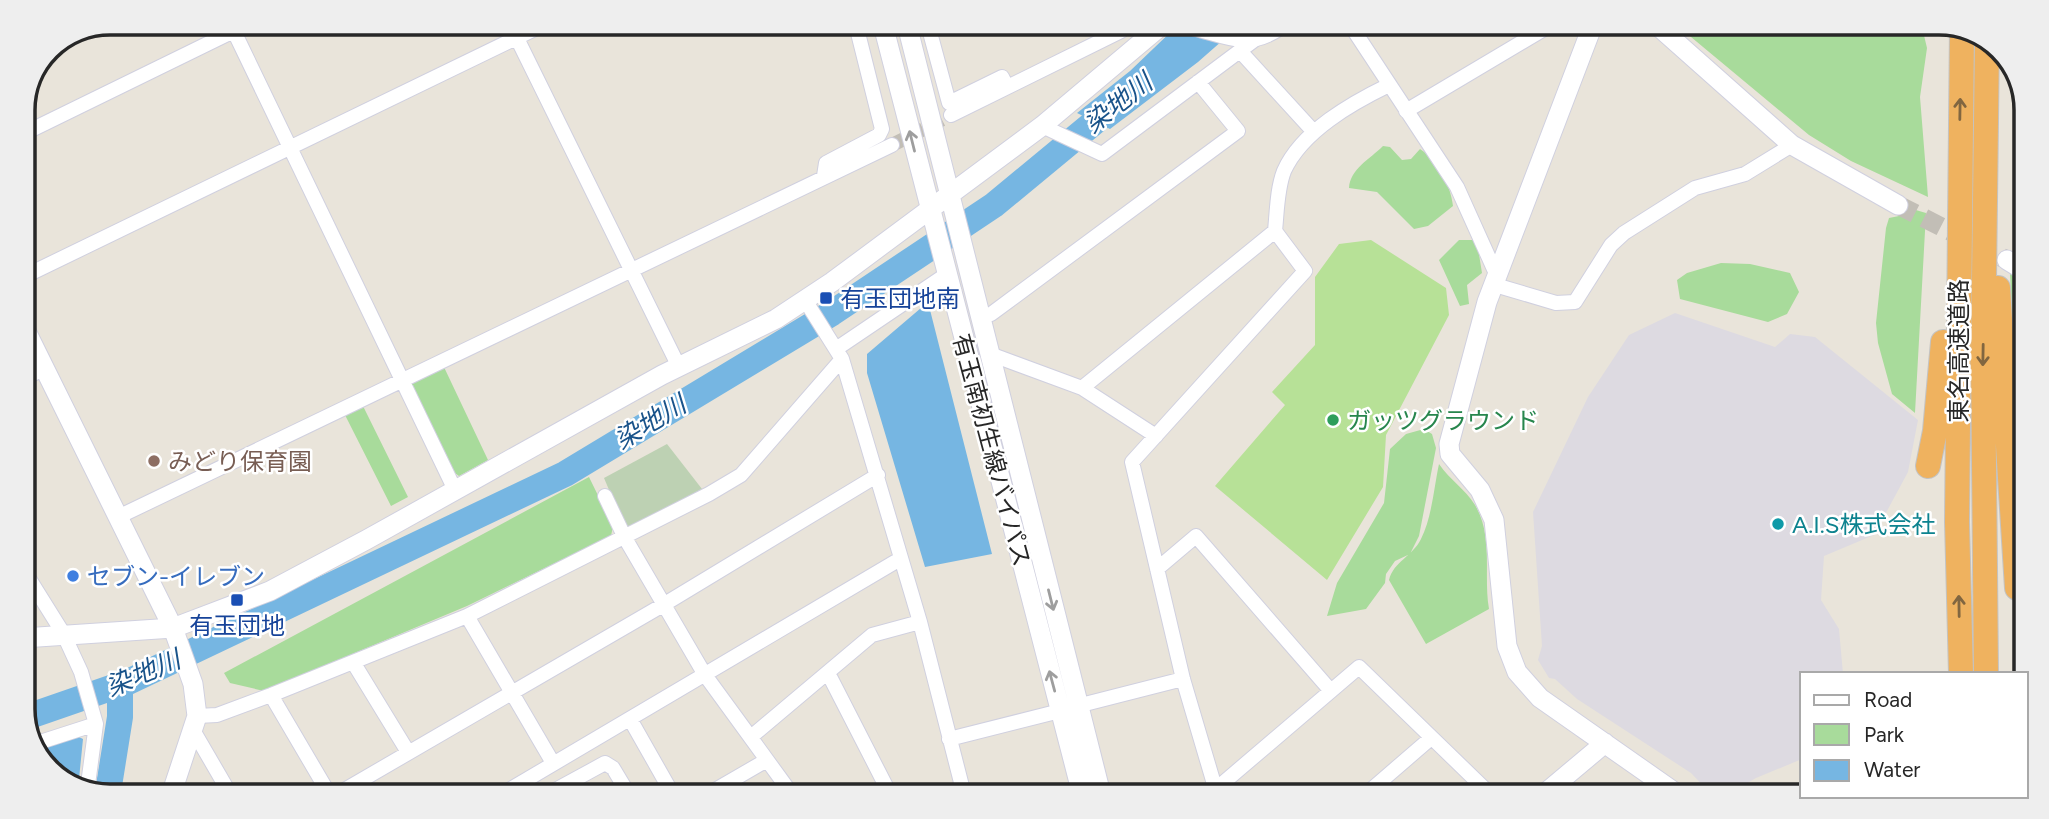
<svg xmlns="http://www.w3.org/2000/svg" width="2049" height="819" font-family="Figtree,'Noto Sans JP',sans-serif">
  <rect width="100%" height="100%" fill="#e9e4da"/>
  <path fill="#dddae1" d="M1675,313L1775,347L1790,334L1815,337L1918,420L1908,472L1874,535L1824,556L1821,600L1839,629L1843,674H1802V759L1756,778L1725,796H1713L1691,773L1577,699L1555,679L1549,678L1538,660L1542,646L1533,512L1588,397L1629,335Z"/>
  <path fill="#a8db9b" d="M1679,27H1922L1927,48L1920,97L1928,197L1851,161L1809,135Z
    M2014,72L2026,104L2025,250L2016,245Z
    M1383,146L1390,147L1402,160L1411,159L1420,149C1439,162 1450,184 1453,206L1428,226L1414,229L1377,192L1349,188C1350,169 1370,159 1383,146Z
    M1909,208L1926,213L1915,413L1892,394L1878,343L1876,323L1886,228L1889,218L1904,215Z
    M1459,240H1473L1478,248L1482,273L1467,285L1469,304L1460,306L1439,260Z
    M1721,263L1750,264L1790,273L1799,292L1787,314L1768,322L1680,299L1677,280L1687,273Z
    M2010,274L2025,281L2023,527Z
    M443,365L488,460L459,476L455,473L412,385L414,379Z
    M363,406L408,497L391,506L345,415Z
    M1424,429L1432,434L1436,448L1419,536L1410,554L1395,561L1386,574L1385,583L1366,609L1327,616L1337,583L1384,503L1390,449L1406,434Z
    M1439,464C1450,480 1465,489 1475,505C1494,537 1483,575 1489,609L1426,644L1389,580C1394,561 1412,557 1421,539C1432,517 1434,487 1439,464Z
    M589,477L613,526L611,536L467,606L264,691L230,683L224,673Z"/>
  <path fill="#bdd1b3" d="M667,444L702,489L631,529L623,523L604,478Z"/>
  <path fill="#b7e197" d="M1371,240L1446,288L1449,315L1386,435L1383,487L1327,580L1215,486L1285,405L1272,392L1315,345V277L1339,244Z"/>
  <path fill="#76b6e2" d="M1178,25L1239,26L1198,62L1110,129L1077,113L1130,71Z
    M928,302L992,554L925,567L867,373V354Z
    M77,736L83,739L78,789L41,762L36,751Z"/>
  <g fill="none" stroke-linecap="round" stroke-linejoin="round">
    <path stroke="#76b6e2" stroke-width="26" d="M24,718L128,682L565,474L832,313L994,205L1121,100
      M108,792L120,717V685"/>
    <path stroke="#c2beb6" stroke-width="14" stroke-dasharray="14 7" stroke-linecap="butt" d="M892,145L951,115"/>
    <path stroke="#c2beb6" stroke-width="19" stroke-dasharray="19 10" stroke-linecap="butt" d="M1898,205L2007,260"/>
    <defs>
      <path id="street" d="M230,23L455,490
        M510,24L679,367
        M928,25L949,103L1002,77L1007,87
        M1351,26L1457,187L1498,278
        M1240,51L1314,132
        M1406,111L1549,26
        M951,115L1121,31L1125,25
        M1042,126L1102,154L1257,38
        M23,134L250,23
        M824,176L826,163L879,135L882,129L856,25
        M23,277L545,24
        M1495,285L1556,303L1575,302L1611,245L1624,233L1695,188L1745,174L1792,145
        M805,300L842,359L920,622L964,794
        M980,318L991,314L1238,131L1198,82
        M836,349L947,274
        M990,354L1082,388L1156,436
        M23,379L45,368
        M1082,388L1275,231
        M605,496L625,538L705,675L791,793
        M120,516L892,145
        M23,569L63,633L81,672L96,724L87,792
        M1157,569L1196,536L1331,691
        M467,616L553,763
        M353,662L408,752
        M828,673L890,794
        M271,695L328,792
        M1077,706L1183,679
        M197,716L217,715L271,695L467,616L709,494L741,475L842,359
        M630,719L672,793
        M193,730L229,792
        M752,736L872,635L920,622
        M949,739L1060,711
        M34,744L96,724
        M1216,789L1359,667L1491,795
        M341,792L663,605L878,475
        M504,793L900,559
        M550,793L605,763L613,768L628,793
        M710,793L767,760
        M1217,794L1183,679L1132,462L1305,271L1275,231C1277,212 1277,189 1284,171C1302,131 1352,103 1389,85
        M1365,795L1431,738"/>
      <path id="secondary" d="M883,25L1082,794
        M907,25L1101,794
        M1195,26C1229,35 1248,47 1279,26
        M1592,27L1487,302L1449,444L1450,454L1480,490L1494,520L1507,646L1517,672L1540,698L1680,796
        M1659,27L1792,145L1898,205
        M2007,260L2025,271
        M23,325L173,628L193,684L197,716L172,792
        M23,638L173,628L270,591L366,540L662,375L776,319L832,282L1042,126L1162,25
        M1543,795L1605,743"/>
      <path id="highway" d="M1998,288L2017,588
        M1928,466L1935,431L1943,342
        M1961,674L1957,522L1962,27
        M1986,674L1983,359L1987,42"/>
    </defs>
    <use href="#street" stroke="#d0d0df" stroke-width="16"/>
    <use href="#secondary" stroke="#d0d0df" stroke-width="21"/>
    <use href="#highway" stroke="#c3c3c3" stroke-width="26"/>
    <use href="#street" stroke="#fff" stroke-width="14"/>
    <use href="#secondary" stroke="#fff" stroke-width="19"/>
    <use href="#highway" stroke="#efb25f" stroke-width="24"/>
  </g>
  <defs><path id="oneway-shaft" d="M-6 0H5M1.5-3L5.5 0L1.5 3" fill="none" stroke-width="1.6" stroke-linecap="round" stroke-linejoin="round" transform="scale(1.75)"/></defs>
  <g stroke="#816640">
    <use href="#oneway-shaft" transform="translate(1960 109) rotate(-89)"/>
    <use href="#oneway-shaft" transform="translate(1983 355) rotate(91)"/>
    <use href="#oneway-shaft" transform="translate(1959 606) rotate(-91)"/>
  </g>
  <g stroke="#9e9e9e">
    <use href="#oneway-shaft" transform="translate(912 141) rotate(-104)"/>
    <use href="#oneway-shaft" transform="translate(1051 600) rotate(76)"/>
    <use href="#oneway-shaft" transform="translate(1052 681) rotate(-105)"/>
  </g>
  <g fill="#1a4fb4" stroke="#fff" stroke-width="2.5">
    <rect x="819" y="291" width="14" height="14" rx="3.5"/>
    <rect x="230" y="593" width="14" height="14" rx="3.5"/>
  </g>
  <circle fill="#2e9e5b" stroke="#fff" stroke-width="2.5" cx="1333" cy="420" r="7"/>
  <circle fill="#8d6e63" stroke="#fff" stroke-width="2.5" cx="154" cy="461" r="7"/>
  <circle fill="#0f9aa8" stroke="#fff" stroke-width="2.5" cx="1778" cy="524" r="7"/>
  <circle fill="#3f7fe0" stroke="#fff" stroke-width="2.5" cx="73" cy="576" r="7"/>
  <g text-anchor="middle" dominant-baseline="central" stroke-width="5" stroke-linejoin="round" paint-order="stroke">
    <g font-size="24" fill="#164399" stroke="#fff" text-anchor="start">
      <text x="840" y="298">有玉団地南</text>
      <text x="237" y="625" text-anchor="middle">有玉団地</text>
    </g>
    <g font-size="24" fill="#272727" stroke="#fff">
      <text transform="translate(1958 351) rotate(-90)">東名高速道路</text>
      <text transform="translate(992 450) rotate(75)">有玉南初生線バイパス</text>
    </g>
    <g font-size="24" fill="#27864d" stroke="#fff" text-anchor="start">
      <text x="1347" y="420">ガッツグラウンド</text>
    </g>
    <g font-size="24" fill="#785e54" stroke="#fff" text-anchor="start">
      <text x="168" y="461">みどり保育園</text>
    </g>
    <g font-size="24" fill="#0d838f" stroke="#fff" text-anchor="start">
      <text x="1792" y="524">A.I.S株式会社</text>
    </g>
    <g font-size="24" fill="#366cbe" stroke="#fff" text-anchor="start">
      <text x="87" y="576">セブン-イレブン</text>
    </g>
    <g font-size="26" font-style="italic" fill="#19538a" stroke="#fff">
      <text transform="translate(1118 103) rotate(-38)">染地川</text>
      <text transform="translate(650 422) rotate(-31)">染地川</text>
      <text transform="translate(143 673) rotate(-23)">染地川</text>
    </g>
  </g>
  <path d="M0 0H2049V819H0ZM110 35H1939A75 75 0 0 1 2014 110V709A75 75 0 0 1 1939 784H110A75 75 0 0 1 35 709V110A75 75 0 0 1 110 35Z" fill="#eee" fill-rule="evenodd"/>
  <path fill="none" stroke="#272727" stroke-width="3.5" d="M110 35H1939A75 75 0 0 1 2014 110V709A75 75 0 0 1 1939 784H110A75 75 0 0 1 35 709V110A75 75 0 0 1 110 35Z"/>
  <rect x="1800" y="672" width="228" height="126" fill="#ffffff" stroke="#a9a9a9" stroke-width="2"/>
  <rect x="1814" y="695" width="35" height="10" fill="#ffffff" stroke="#a9a9a9" stroke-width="2"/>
  <text x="1864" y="707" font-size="21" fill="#272727">Road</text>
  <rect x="1814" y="724" width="35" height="21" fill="#a8db9b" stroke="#a9a9a9" stroke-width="2"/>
  <text x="1864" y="742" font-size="21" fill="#272727">Park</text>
  <rect x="1814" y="760" width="35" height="21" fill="#76b6e2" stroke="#a9a9a9" stroke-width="2"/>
  <text x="1864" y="777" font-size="21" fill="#272727">Water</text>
</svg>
